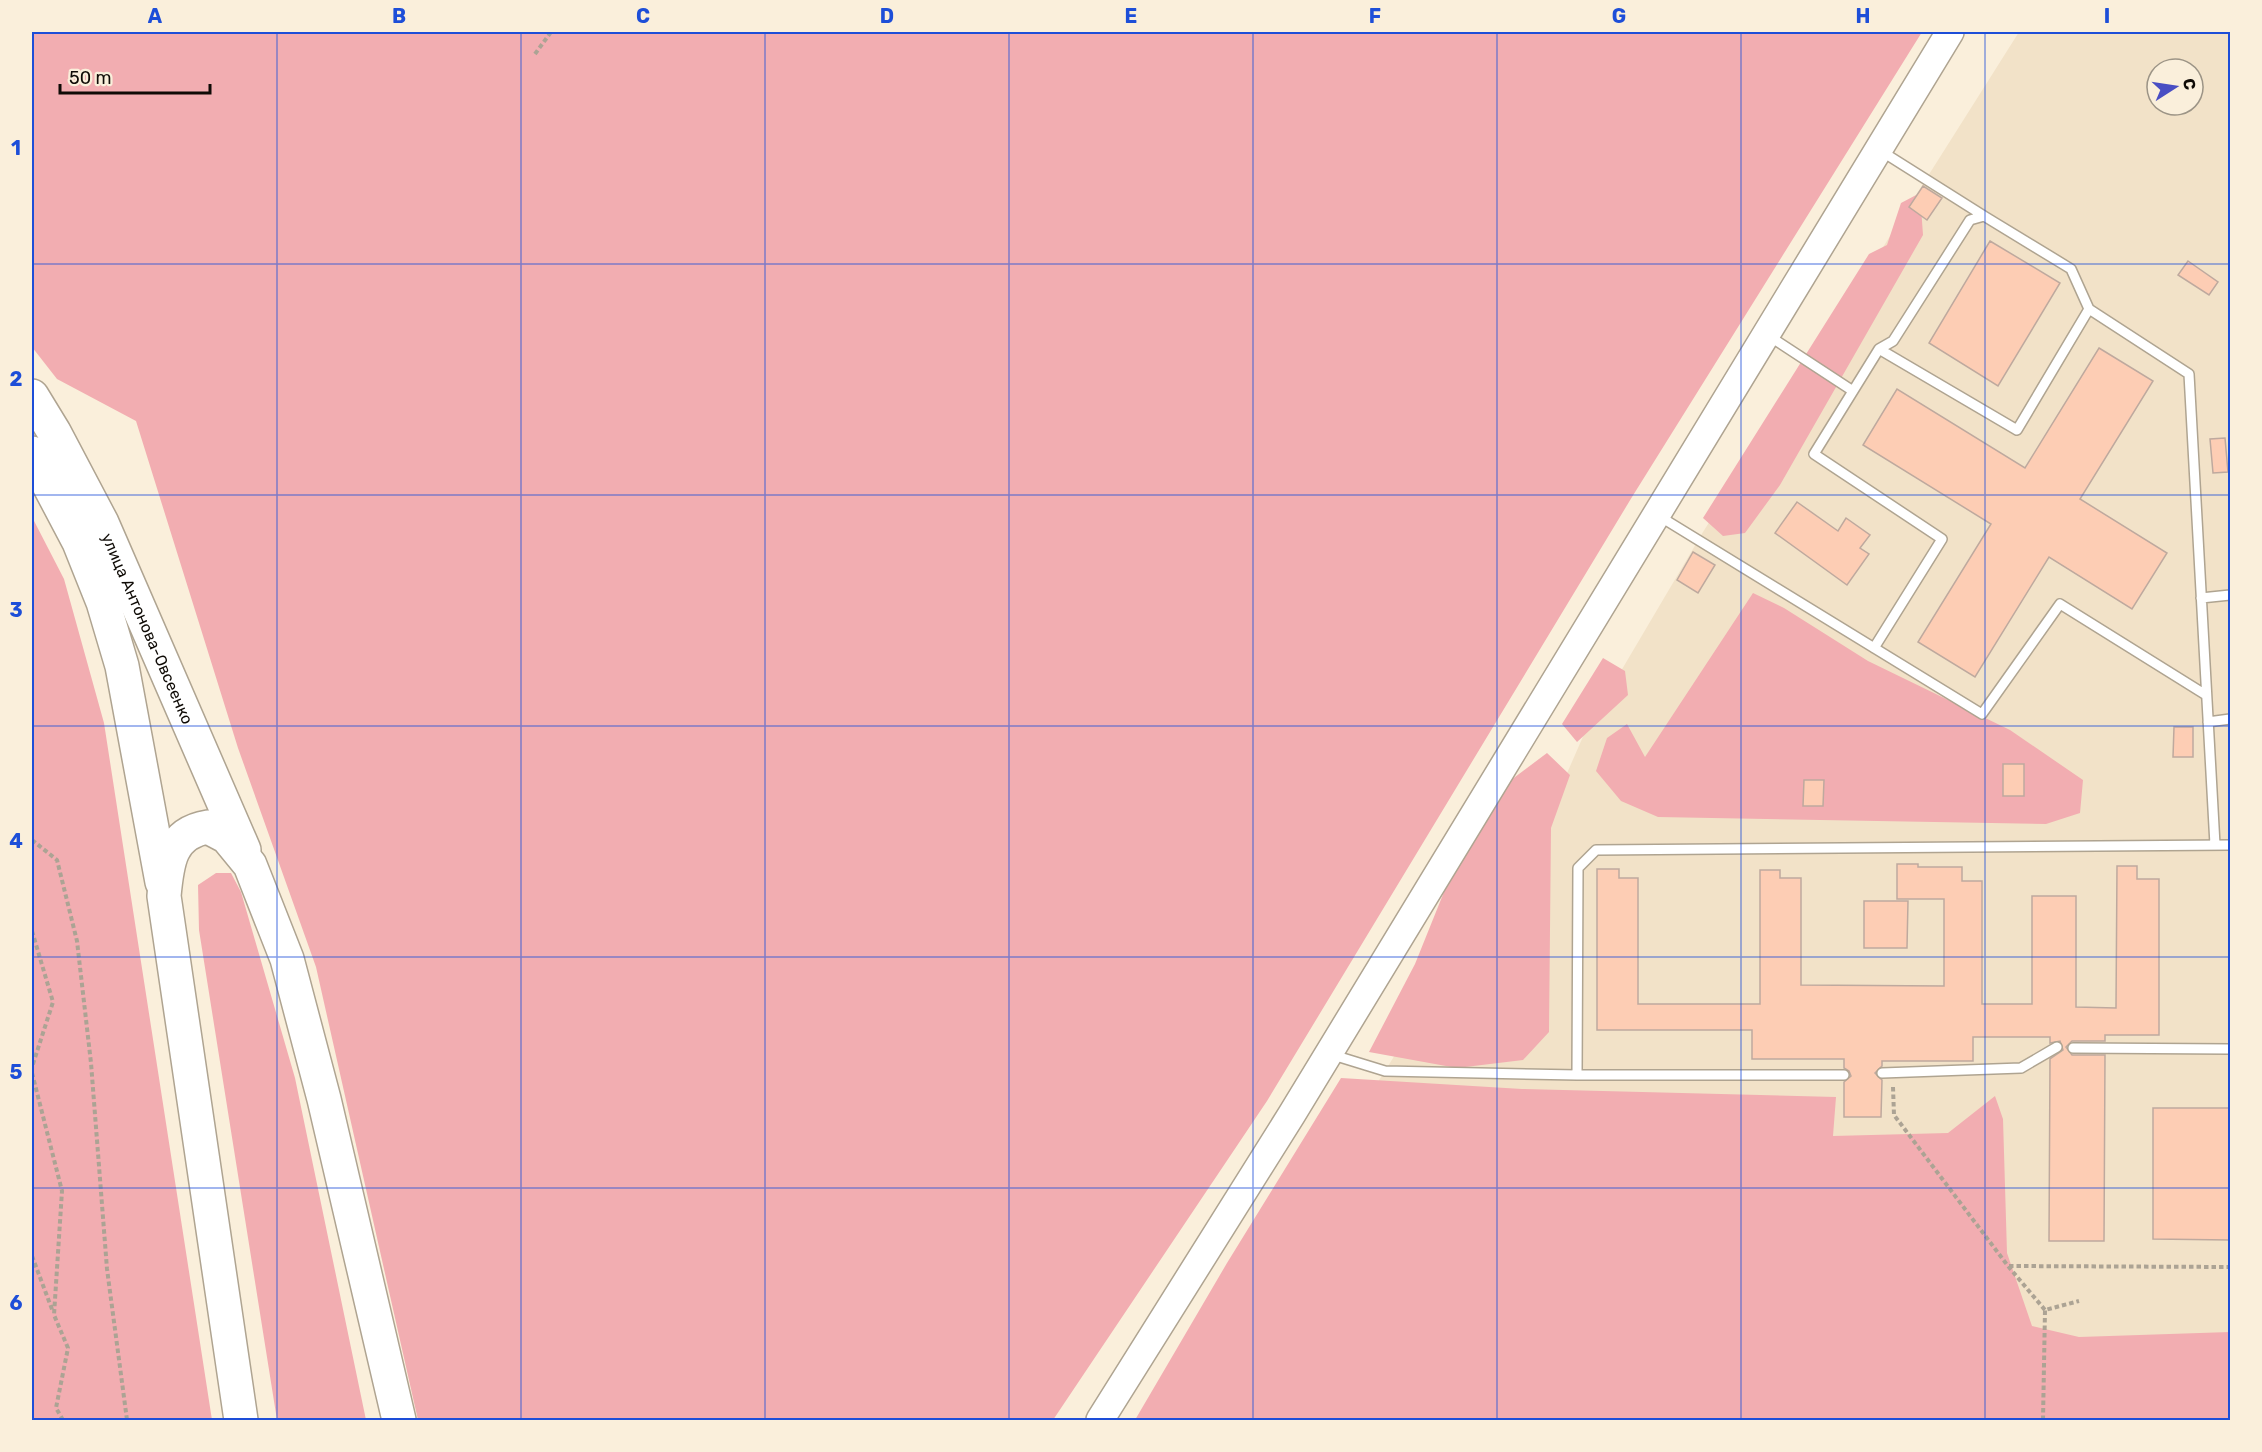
<svg xmlns="http://www.w3.org/2000/svg" width="2262" height="1452" font-family="Rubik,sans-serif">
	<style>
		.built { fill: #f2e2c8; fill-rule: evenodd }
		.forest { fill: #f2adb1 }
		.building { fill: #fdcdb4; stroke: #bea99e; stroke-width: 1.5 }
		.lines { fill: none; stroke-linecap: round; stroke-linejoin: round }
		.lane-casing { stroke: #afa491; stroke-width: 12 }
		.secondary-casing { stroke: #afa491; stroke-width: 30 }
		.highway-casing { stroke: #afa491; stroke-width: 36 }
		.path { stroke: #aca394; stroke-width: 4; stroke-dasharray: 4.5 3; stroke-linecap: butt }
		.lane { stroke: #fff; stroke-width: 9 }
		.secondary { stroke: #fff; stroke-width: 27 }
		.highway { stroke: #fff; stroke-width: 33 }
		.grid { fill: none; stroke: #1d4ed8; stroke-width: 1.5; stroke-opacity: 0.55 }
		.labels { text-anchor: middle; stroke-width: 4.5; stroke-linejoin: round; paint-order: stroke }
		.street-label { font-size: 16px; fill: #0f0b06; stroke: #faefdb }
		.neatline { fill: none; stroke: #1d4ed8; stroke-width: 2 }
		.grid-label { font-size: 20px; text-anchor: middle; font-weight: bold; fill: #1d4ed8 }
	</style>
	<rect width="100%" height="100%" fill="#faefdb"/>
	<path class="built" d="M2019 32H2230V1420H1158L1385 1071 1561 787 1585 732 1703 532ZM2157 69H2193V105H2157Z"/>
	<path class="forest" d="M32 32H1922L1632 497 1267 1101 1053 1420H418L316 967 238 748 136 421 57 379 32 347Z
		M1920 193 1923 235 1780 485 1745 533 1723 536 1703 518 1869 254 1887 245 1901 203Z
		M32 517 64 579 104 723 212 1420H32Z
		M1753 593 1784 608 1868 661 2010 730 2083 780 2080 813 2046 824 1658 817 1621 801 1596 771 1607 738 1627 724 1645 757Z
		M1603 658 1625 671 1628 695 1577 742 1562 724Z
		M1547 753 1570 775 1551 828 1549 1032 1523 1060 1457 1068 1369 1052 1415 964 1446 887 1507 783Z
		M216 873H231L241 892 295 1078 366 1420H277L199 930 198 885Z
		M1341 1078 1522 1089 1836 1097 1833 1136 1948 1133 1995 1096 2003 1119 2007 1253 2032 1326 2079 1337 2230 1332V1420H1135L1227 1263Z"/>
	<path class="building" d="M1923 186 1942 198 1927 220 1909 207Z
		M1990 241 2060 283 1998 386 1929 343Z
		M2188 261 2218 282 2209 295 2178 275Z
		M2099 348 2153 381 2080 499 2167 553 2132 609 2049 557 1975 677 1918 642 1991 524 1863 445 1897 389 2025 468Z
		M2225 438 2228 472 2213 473 2210 439Z
		M1797 502 1838 531 1846 518 1870 535 1860 548 1869 554 1847 585 1775 533Z
		M1693 552 1715 565 1698 593 1677 580Z
		M2174 727H2193V757H2173Z
		M2003 764H2024V796H2003Z
		M1804 780H1824L1823 806H1803Z
		M1897 864H1918V867H1962V881H1982V1004H2032V896H2076V1007L2116 1008 2117 866H2137V879H2159V1035H2105V1041H2072L2066 1047 2072 1055H2105L2104 1241H2049L2050 1059 2063 1050 2060 1041 2050 1043V1037H1973V1061H1882V1066L1875 1073 1882 1080 1881 1117H1844V1082L1851 1076 1849 1071 1844 1068V1059H1752V1030H1597V869H1619V878H1638V1004H1760V870H1780V878H1801V985L1944 986V899H1897Z
		M1864 901H1908L1907 948H1864Z
		M2153 1108H2230V1240L2153 1239Z"/>
	<g class="lines">
		<g class="lane-casing">
			<path id="lane" d="M1881 151 1984 216
				M1769 336 1853 391
				M1879 349 2017 430 2089 309 2189 374 2215 845
				M1659 516 1982 714 2060 604 2206 695
				M2201 598 2230 595
				M1874 648 1942 539 1814 454 1879 349 1893 341 1970 220 1984 216 2071 269 2089 309
				M2208 722 2230 719
				M2073 1048 2230 1049
				M1333 1055 1385 1071 1577 1075H1844
				M1882 1073 2021 1068 2057 1047
				M1577 1075 1578 868 1596 850 2230 845"/>
		</g>
		<g class="secondary-casing">
			<path id="secondary" d="M1100 1420 1292 1114 1950 32"/>
		</g>
		<g class="highway-casing">
			<g id="highway">
				<path id="s1" d="M32 396 54 432 102 523 244 850"/>
				<path d="M32 453 79 542 103 602 122 666 162 882"/>
				<path d="M241 1420 164 896C167 863 170 833 208 827L227 837 250 865 287 959 324 1099 399 1420"/>
			</g>
		</g>
		<path class="path" d="M535 54 551 32
			M32 840 57 860 77 941 91 1063 107 1269 127 1420
			M32 931 53 1002 32 1067
			M32 1073 62 1191 54 1315 68 1348 56 1408 63 1420
			M1893 1087 1894 1115 2008 1266 2045 1310
			M32 1256 53 1312
			M2009 1266 2230 1267
			M2043 1420 2045 1310 2079 1301"/>
		<use href="#lane" class="lane"/>
		<use href="#secondary" class="secondary"/>
		<use href="#highway" class="highway"/>
	</g>
	<path class="grid" d="M277 32V1420M521 32V1420M765 32V1420M1009 32V1420M1253 32V1420M1497 32V1420M1741 32V1420M1985 32V1420M32 264H2230M32 495H2230M32 726H2230M32 957H2230M32 1188H2230"/>
	<g class="labels">
		<g class="street-label">
			<text dy="6" stroke="none"><textPath href="#s1" startOffset="260">улица Антонова-Овсеенко</textPath></text>
		</g>
	</g>
	<rect width="2262" height="1452" fill="none" stroke="#faefdb" stroke-width="66"/>
	<g transform="translate(2175 87) rotate(78)"><circle r="28" fill="#faefdb" stroke="#9c9486" stroke-width="1.5"/>
	<path d="M0-4.5L10 22L0 15L-10 22Z" fill="#494ec3"/>
	<text y="-9" font-size="16" font-weight="bold" text-anchor="middle" fill="#0f0b06">С</text>
	</g>
	<path d="M60 84v9h150v-9" fill="none" stroke="#0f0b06" stroke-width="3"/>
	<text x="69" y="84" font-size="18" fill="#0f0b06" stroke="#faefdb" stroke-width="4.5" paint-order="stroke">50 m</text>
	<rect x="33" y="33" width="2196" height="1386" class="neatline"/>
	<g class="grid-label">
		<text x="155" y="23">A</text>
		<text x="399" y="23">B</text>
		<text x="643" y="23">C</text>
		<text x="887" y="23">D</text>
		<text x="1131" y="23">E</text>
		<text x="1375" y="23">F</text>
		<text x="1619" y="23">G</text>
		<text x="1863" y="23">H</text>
		<text x="2107" y="23">I</text>
		<text x="16" y="155">1</text>
		<text x="16" y="386">2</text>
		<text x="16" y="617">3</text>
		<text x="16" y="848">4</text>
		<text x="16" y="1079">5</text>
		<text x="16" y="1310">6</text>
	</g>
</svg>
